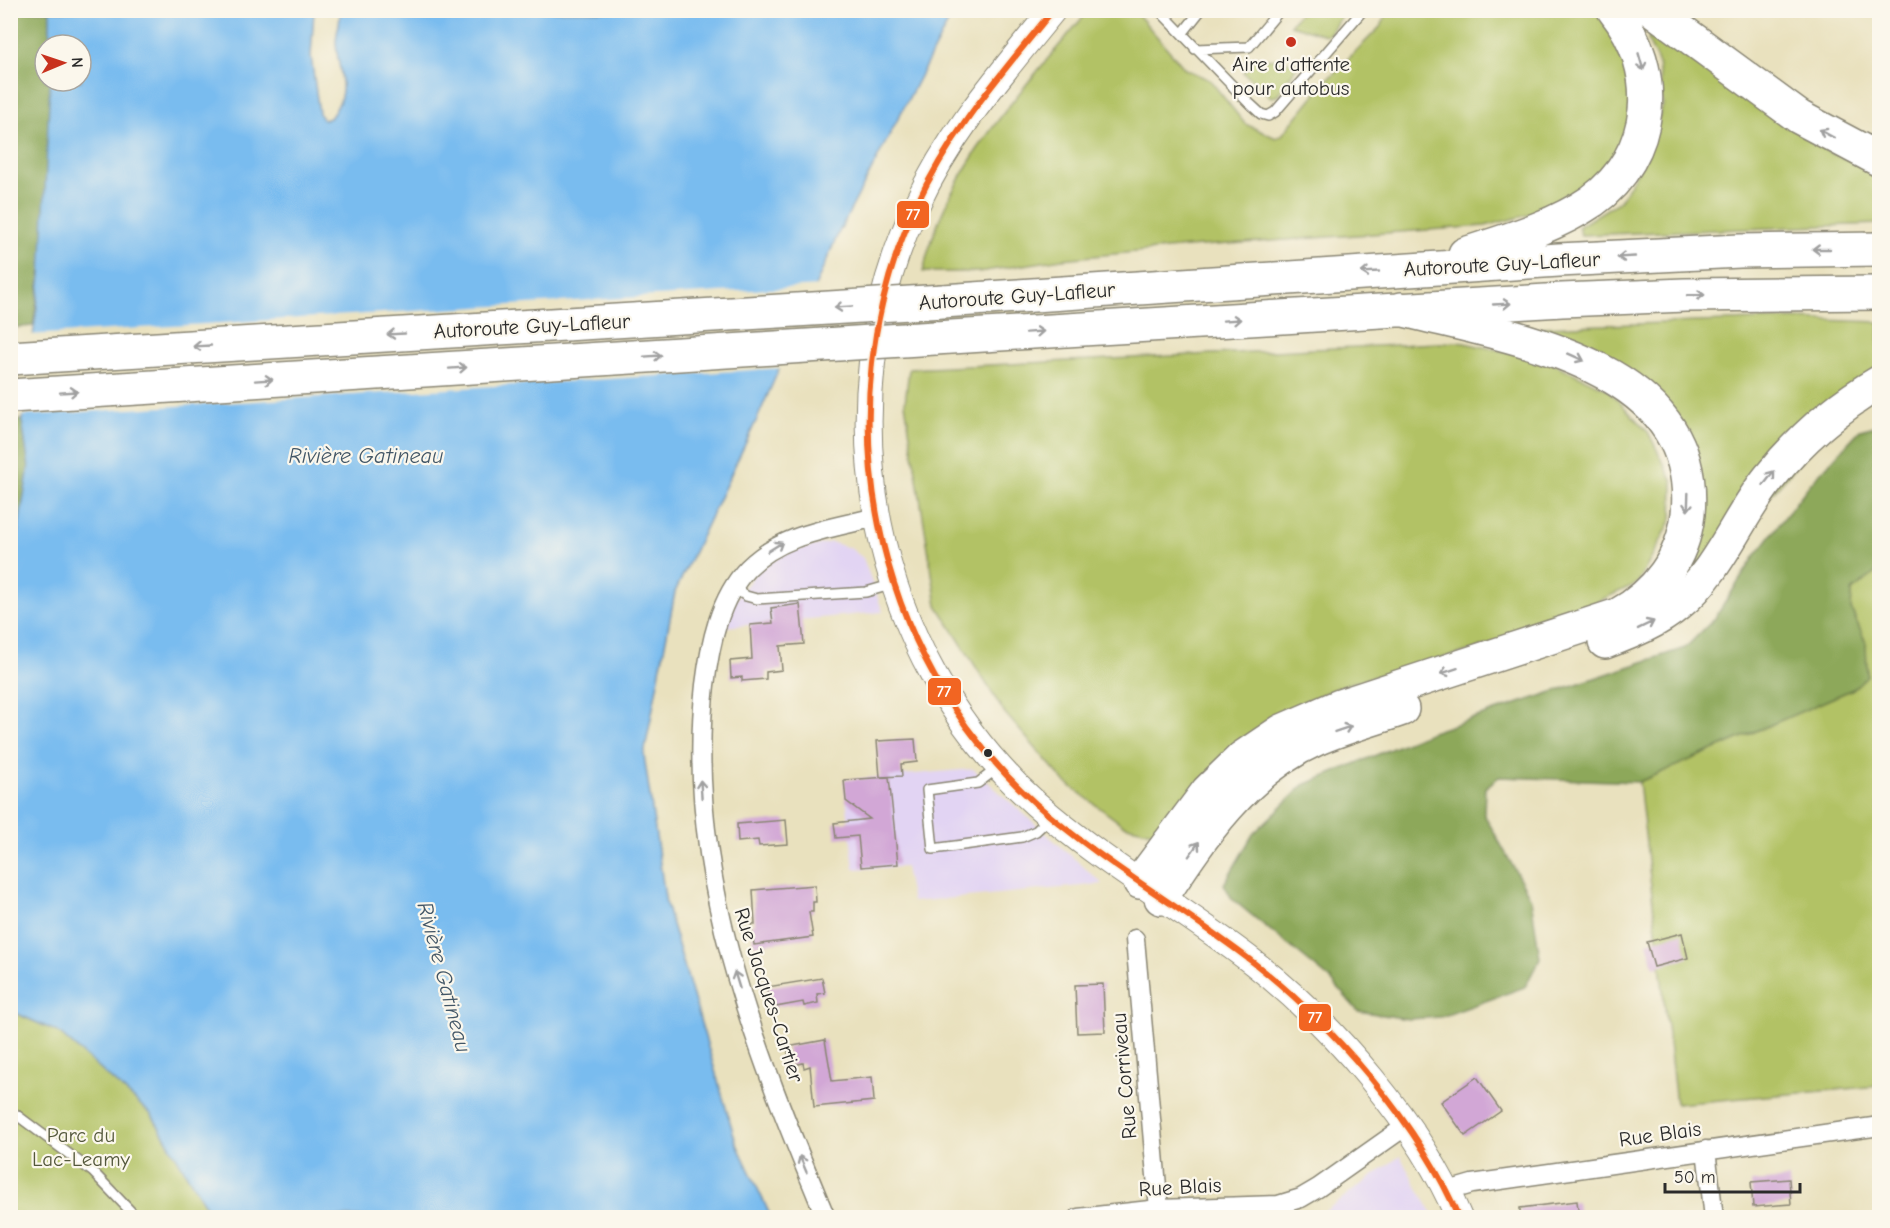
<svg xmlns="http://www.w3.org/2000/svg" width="1890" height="1228" font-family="'Comic Neue',sans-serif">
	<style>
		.built { fill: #e2d4f3 }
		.green { fill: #b2c265; stroke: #6e7648; stroke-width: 1.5 }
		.forest { fill: #8da85a; stroke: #5c6a42; stroke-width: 1.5 }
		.water { fill: #79bcef; stroke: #52748d; stroke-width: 1.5 }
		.pier { fill: #e9e1be }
		.building { fill: #d2a7d6 }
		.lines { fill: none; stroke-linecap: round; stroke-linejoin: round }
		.lane-casing { stroke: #8a8674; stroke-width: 12 }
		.street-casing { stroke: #8a8674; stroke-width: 21 }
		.secondary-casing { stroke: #8a8674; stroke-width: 28 }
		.highway-casing { stroke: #8a8674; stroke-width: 36 }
		.lane { stroke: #fff; stroke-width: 9 }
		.street { stroke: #fff; stroke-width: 18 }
		.secondary { stroke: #fff; stroke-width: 26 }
		.highway { stroke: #fff; stroke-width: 33 }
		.highway-bridge-casing { stroke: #8a8674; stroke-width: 36; stroke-linecap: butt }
		.highway-bridge { stroke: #fff; stroke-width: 33 }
		.bus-1-casing { stroke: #fbf7ec; stroke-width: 10 }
		.bus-1 { stroke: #f26522; stroke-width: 6 }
		.oneway { stroke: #a0a0a0 }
		.poi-dot { fill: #c8321e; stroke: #fbf7ec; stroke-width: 2 }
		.bus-dot { fill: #2b2b2b; stroke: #fbf7ec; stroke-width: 2 }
		.labels { text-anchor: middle; stroke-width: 4.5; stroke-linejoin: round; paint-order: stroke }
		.poi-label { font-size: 21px; fill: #2b2b2b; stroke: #fbf7ec }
		.street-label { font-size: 21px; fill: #2b2b2b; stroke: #fbf7ec }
		.park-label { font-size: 21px; fill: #54583c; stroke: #fbf7ec }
		.water-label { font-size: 22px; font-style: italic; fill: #425666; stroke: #fbf7ec }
		.line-badge { stroke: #fbf7ec; stroke-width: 2 }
		.badge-label { font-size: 16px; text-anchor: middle; font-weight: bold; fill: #fff }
	</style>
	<rect width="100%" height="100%" fill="#fbf7ec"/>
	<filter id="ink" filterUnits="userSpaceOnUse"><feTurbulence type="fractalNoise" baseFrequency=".0167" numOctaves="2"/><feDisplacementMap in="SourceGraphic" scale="12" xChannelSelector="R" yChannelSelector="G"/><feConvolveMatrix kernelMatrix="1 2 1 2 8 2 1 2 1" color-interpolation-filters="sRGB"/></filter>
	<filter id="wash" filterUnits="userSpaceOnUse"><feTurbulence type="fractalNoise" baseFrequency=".008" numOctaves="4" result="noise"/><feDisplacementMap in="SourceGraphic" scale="24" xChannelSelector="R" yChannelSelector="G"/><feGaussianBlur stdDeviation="1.35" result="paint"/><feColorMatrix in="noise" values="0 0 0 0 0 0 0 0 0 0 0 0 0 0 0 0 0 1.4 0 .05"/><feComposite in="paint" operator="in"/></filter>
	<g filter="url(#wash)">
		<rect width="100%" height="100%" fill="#e9e1be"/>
		<path class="built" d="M831 542 850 548 863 558 883 612 725 627 734 602 758 570 787 552Z
			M973 769 1103 884 912 902 905 867 854 869 844 780Z
			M1400 1156 1434 1217H1317Z"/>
		<path class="green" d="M1088 11H1135L1185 69 1210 80 1245 124 1276 138 1282 135 1324 83 1382 25 1387 11H1601L1641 100 1608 170 1559 207 1485 226 1187 247 1062 259 978 272H923C945 168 1023 90 1088 11Z
			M1301 11V10L1345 11 1329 34 1326 35 1290 25Z
			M1652 24 1678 51 1830 153 1879 170V224L1581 235 1578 227 1620 201 1647 155 1663 105 1658 62 1648 41Z
			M1257 57 1299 63 1277 96 1271 97 1243 72Z
			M1791 319 1879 322V373L1677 600 1703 485 1690 433 1672 411 1597 348 1554 340 1543 327Z
			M1459 342 1543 359 1607 389 1648 432 1673 482 1672 519 1638 583 1520 637 1347 684 1295 705 1232 747 1156 833 1123 825 1065 782 1004 712 937 605 905 403 909 369Z
			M1879 570V1086L1676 1104 1639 782 1853 689 1867 675 1866 643 1851 609 1852 591Z
			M10 1011 58 1032 152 1115 212 1217H11Z"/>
		<path class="forest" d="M11 11H50V45H45V81H50C50 162 47 246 33 326L11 328Z
			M22 420 29 467 11 578V421Z
			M1879 425V570L1852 591 1851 609 1866 643 1867 676 1853 689 1639 782 1499 777 1485 788 1484 814 1531 899 1540 958 1525 987 1441 1017 1408 1019 1358 1011 1330 979 1232 899 1224 884 1253 834 1304 785 1429 733 1685 648 1715 618 1755 556 1810 484 1860 430Z"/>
		<path class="water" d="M50 11H314L311 56 319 113 323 120 330 118C352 90 338 74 336 43 336 32 341 22 340 11H954L838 234 758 417 675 592 644 755 666 904 736 1142 771 1217H212L152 1115 58 1032 11 1011 10 578 29 467 22 420 41 276 50 81H81V45H50Z"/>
		<path class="pier" d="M819 286 783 368 19 416 29 335Z"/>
		<g id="blocks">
			<path class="building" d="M800 604 804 644 780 646 782 670 766 672V679L742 681V677L731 678 730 661 752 659 750 625 773 623 771 608Z
				M915 739 917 762 901 764 902 776 880 777 877 741Z
				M889 777 898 864 861 867 858 836 836 838 834 823 870 819 846 801 844 780Z
				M786 820 788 844 759 846 758 840 738 842 737 824Z
				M815 885 816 902H813V912H809L813 937 754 945 751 924H755L753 890Z
				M1682 933 1688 958 1654 967 1647 942Z
				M822 978 825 993 817 994 818 1003 804 1006 803 1002 770 1008 767 987Z
				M1103 984 1105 1032 1077 1033 1075 985Z
				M825 1040 832 1081 872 1077 874 1101 814 1107 810 1066 804 1068 803 1063 790 1066 787 1047Z
				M1477 1077 1501 1111 1465 1136 1441 1102Z
				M1789 1179 1791 1204 1753 1207 1751 1182Z
				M1577 1201 1579 1218H1520V1208Z"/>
		</g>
	</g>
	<g filter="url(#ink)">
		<use href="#blocks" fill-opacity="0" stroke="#8a8674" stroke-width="1.5"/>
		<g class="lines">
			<g class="lane-casing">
				<path id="lane" d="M1159 10 1248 102 1261 114 1268 116 1275 112 1363 10
					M1182 34 1201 10
					M1195 49 1249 47 1280 10
					M733 587 746 596 757 599 866 592 894 584
					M999 767 978 783 927 790 933 849 1022 837 1036 831 1050 818
					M10 1110 93 1172 137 1218"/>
			</g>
			<g class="street-casing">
				<path id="street" d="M1135 939 1159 1209
					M1706 1150 1714 1218
					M1448 1191 1472 1184 1880 1126
					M826 1218C755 1048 684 872 705 685 710 645 719 598 748 568 783 533 830 529 876 517
					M1078 1218 1159 1209 1278 1205 1301 1198 1318 1188 1406 1126"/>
			</g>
			<g class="secondary-casing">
				<path id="secondary" d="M1053 10C1002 73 950 132 916 206 822 407 871 656 1036 804 1104 864 1183 908 1254 963 1333 1025 1420 1125 1459 1218"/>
			</g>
			<g class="highway-casing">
				<path id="highway" d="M1653 10 1799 117 1880 160
					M1465 254C1508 240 1554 227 1592 201 1656 155 1662 70 1614 10
					M943 301 1559 260 1740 251 1880 249
					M935 338 1562 300 1685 295 1880 293
					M1605 642C1631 632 1657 622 1678 604 1719 571 1737 518 1769 478 1800 439 1837 407 1880 382
					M1140 882 1208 791 1242 758 1282 731 1340 706 1618 615C1656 594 1683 559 1688 514 1702 362 1508 337 1401 309
					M1161 898C1202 835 1245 771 1316 739 1343 727 1374 719 1402 709"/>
			</g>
			<use href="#lane" class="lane"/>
			<use href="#street" class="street"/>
			<use href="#secondary" class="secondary"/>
			<use href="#highway" class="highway"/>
			<g class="highway-bridge-casing">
				<path id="highway-bridge" d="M10 358 943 301
					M10 396 935 338"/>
			</g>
			<use href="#highway-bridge" class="highway-bridge"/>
			<g class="bus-1-casing">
				<path id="bus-1" d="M1053 10C1002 73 950 132 916 206 822 407 871 656 1036 804 1104 864 1183 908 1254 963 1333 1025 1420 1125 1459 1218"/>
			</g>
			<use href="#bus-1" class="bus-1"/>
		</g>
		<defs><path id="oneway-shaft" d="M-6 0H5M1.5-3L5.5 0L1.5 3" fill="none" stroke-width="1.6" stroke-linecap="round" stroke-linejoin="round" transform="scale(1.5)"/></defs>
		<g class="oneway">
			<use href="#oneway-shaft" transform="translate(1641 62) rotate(74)"/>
			<use href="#oneway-shaft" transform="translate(1827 134) rotate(-151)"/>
			<use href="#oneway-shaft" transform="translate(1821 249) rotate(180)"/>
			<use href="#oneway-shaft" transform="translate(1626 257) rotate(177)"/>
			<use href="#oneway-shaft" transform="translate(1370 272) rotate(177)"/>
			<use href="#oneway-shaft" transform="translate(1696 295) rotate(-1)"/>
			<use href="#oneway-shaft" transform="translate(1502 304) rotate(-3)"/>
			<use href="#oneway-shaft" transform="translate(843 307) rotate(177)"/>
			<use href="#oneway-shaft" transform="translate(1232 320) rotate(-4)"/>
			<use href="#oneway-shaft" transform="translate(1035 332) rotate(-4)"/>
			<use href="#oneway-shaft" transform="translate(396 334) rotate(177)"/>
			<use href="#oneway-shaft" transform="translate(202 346) rotate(177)"/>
			<use href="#oneway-shaft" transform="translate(653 356) rotate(-4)"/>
			<use href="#oneway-shaft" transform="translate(1576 357) rotate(24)"/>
			<use href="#oneway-shaft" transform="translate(458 368) rotate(-4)"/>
			<use href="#oneway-shaft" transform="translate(264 380) rotate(-4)"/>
			<use href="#oneway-shaft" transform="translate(69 392) rotate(-4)"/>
			<use href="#oneway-shaft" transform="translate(1769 478) rotate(-52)"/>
			<use href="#oneway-shaft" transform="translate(1688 502) rotate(92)"/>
			<use href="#oneway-shaft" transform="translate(775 547) rotate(-32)"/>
			<use href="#oneway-shaft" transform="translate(1646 625) rotate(-26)"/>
			<use href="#oneway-shaft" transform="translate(1449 671) rotate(162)"/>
			<use href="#oneway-shaft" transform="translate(1343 729) rotate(-19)"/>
			<use href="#oneway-shaft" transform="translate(701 789) rotate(-94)"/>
			<use href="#oneway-shaft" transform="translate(1194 849) rotate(-55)"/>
			<use href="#oneway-shaft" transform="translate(737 980) rotate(-107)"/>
			<use href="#oneway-shaft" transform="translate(803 1164) rotate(-113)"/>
		</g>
	</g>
	<circle class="poi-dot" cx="1291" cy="42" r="6"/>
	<circle class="bus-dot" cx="988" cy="753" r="5"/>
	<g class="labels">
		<g class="poi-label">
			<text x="1291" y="71">Aire d'attente<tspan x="1291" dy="24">pour autobus</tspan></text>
		</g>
		<g class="street-label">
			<text transform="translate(1502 264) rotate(-3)" y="7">Autoroute Guy-Lafleur</text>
			<text transform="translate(1017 296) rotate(-4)" y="7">Autoroute Guy-Lafleur</text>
			<text transform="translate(532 326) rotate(-3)" y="7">Autoroute Guy-Lafleur</text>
			<text transform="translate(769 995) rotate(72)" y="7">Rue Jacques-Cartier</text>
			<text transform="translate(1124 1076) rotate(-95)" y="7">Rue Corriveau</text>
			<text transform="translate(1660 1134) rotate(-8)" y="7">Rue Blais</text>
			<text transform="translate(1180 1187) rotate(-3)" y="7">Rue Blais</text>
		</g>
		<g class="park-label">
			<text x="81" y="1142">Parc du<tspan x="81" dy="24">Lac-Leamy</tspan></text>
		</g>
		<g class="water-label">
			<text x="366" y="463">Rivière Gatineau</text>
			<text transform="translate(445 977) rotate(75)" y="8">Rivière Gatineau</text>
		</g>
	</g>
	<g class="line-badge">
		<rect x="896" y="200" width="34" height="29" rx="6" fill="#f26522"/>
		<rect x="927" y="677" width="35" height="29" rx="6" fill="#f26522"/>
		<rect x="1298" y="1003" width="34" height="29" rx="6" fill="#f26522"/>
	</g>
	<g class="badge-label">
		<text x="913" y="220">77</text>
		<text x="944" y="697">77</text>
		<text x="1315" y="1023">77</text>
	</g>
	<rect width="1890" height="1228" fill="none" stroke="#fbf7ec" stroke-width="36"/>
	<g transform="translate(63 63) rotate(88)"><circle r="28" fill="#fbf7ec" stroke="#a8a59f" stroke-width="1.5"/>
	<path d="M0-4.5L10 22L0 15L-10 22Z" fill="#c8321e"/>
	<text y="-9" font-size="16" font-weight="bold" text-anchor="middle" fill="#2b2b2b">N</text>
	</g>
	<path d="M1665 1183v9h135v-9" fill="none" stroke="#2b2b2b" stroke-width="3"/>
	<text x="1674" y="1183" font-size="18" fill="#2b2b2b" stroke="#fbf7ec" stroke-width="4.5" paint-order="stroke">50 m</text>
</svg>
